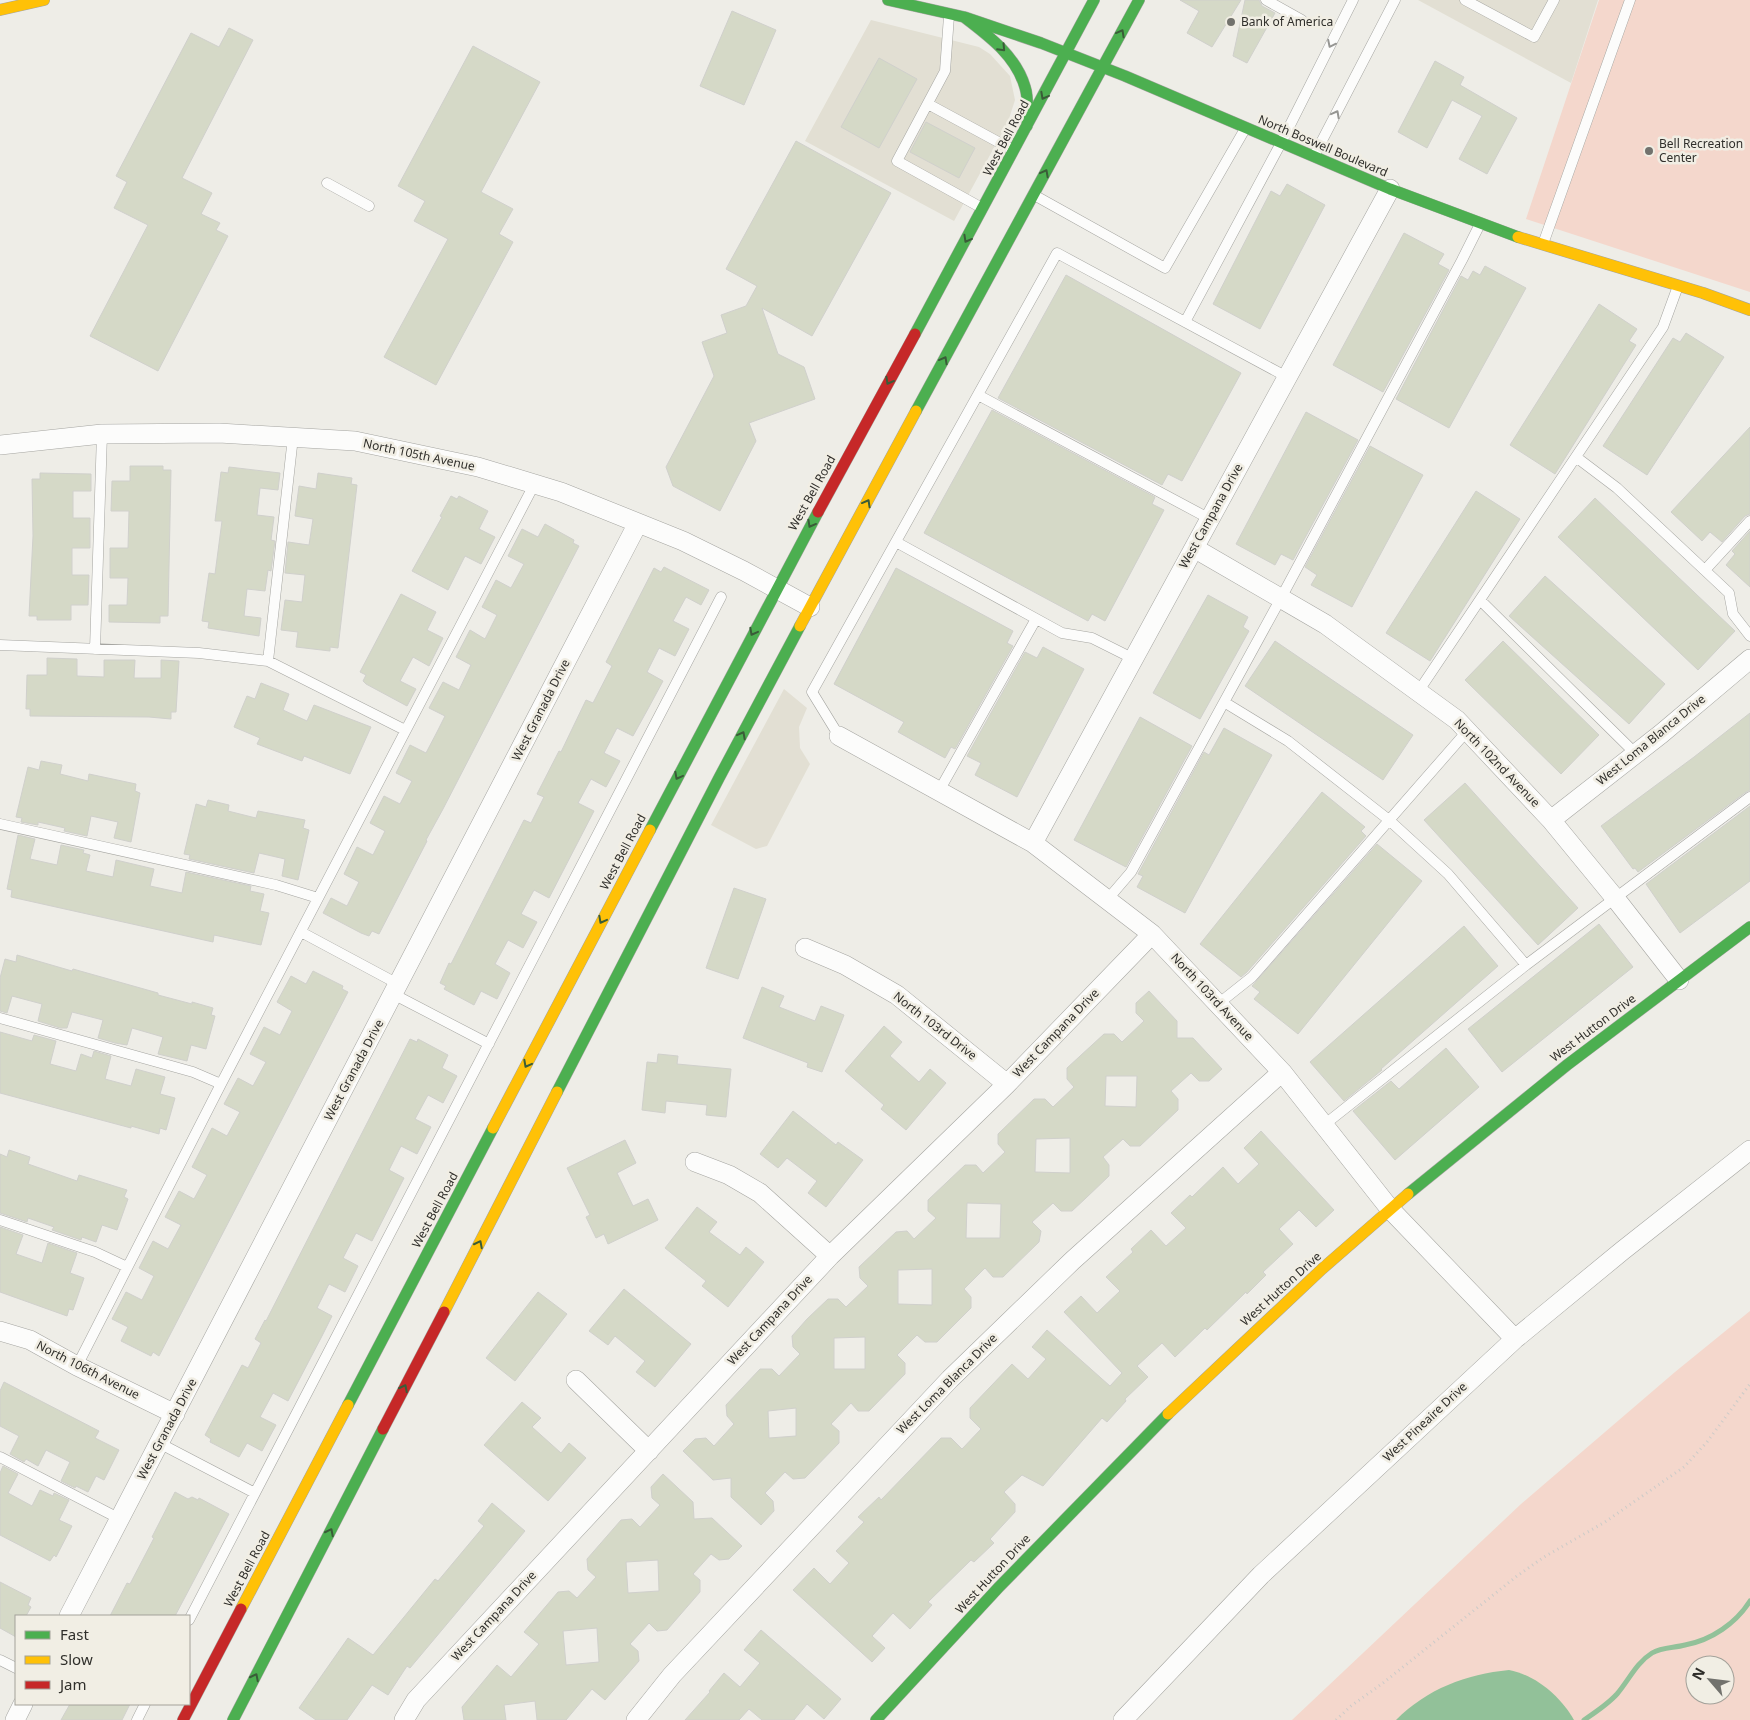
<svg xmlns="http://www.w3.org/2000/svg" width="1750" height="1720" font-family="'Noto Sans',sans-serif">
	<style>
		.built { fill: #e2dfd3 }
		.green { fill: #f4d7cc; fill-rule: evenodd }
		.water { fill: #92c199 }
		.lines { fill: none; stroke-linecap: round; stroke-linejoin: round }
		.stream { stroke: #92c199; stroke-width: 5 }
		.building { fill: #d5d9c7; stroke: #d0d0cc; fill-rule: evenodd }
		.lane-casing { stroke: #a5a5a1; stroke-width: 11 }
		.street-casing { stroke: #a5a5a1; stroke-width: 20 }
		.fast-casing { stroke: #a5a5a1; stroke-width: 12 }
		.slow-casing { stroke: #a5a5a1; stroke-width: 12 }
		.jam-casing { stroke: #a5a5a1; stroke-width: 12 }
		.path { stroke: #cccbc8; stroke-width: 3; stroke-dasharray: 1 4; stroke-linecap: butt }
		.lane { stroke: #fcfcfb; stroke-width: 10 }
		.street { stroke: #fcfcfb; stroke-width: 19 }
		.fast { stroke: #4caf50; stroke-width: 11 }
		.slow { stroke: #ffc107; stroke-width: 11 }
		.jam { stroke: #c62828; stroke-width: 11 }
		.oneway { stroke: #3a5c38 }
		.oneway2 { stroke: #969693 }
		.poi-dot { fill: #72726d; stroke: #f1eee4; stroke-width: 2 }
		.labels { text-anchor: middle; stroke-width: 5; stroke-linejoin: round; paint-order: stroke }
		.poi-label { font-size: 12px; fill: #302f2b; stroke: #f1eee4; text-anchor: start }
		.street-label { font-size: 12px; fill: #302f2b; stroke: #f1eee4 }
	</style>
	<rect width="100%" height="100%" fill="#eeede7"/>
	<path class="built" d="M1418 0H1598L1571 83Z
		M871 20 979 47 990 54 1010 76 1015 100 1008 122 954 221 805 141Z
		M784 689 807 708 799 727 800 748 810 764 767 846 756 849 711 825Z"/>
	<path class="green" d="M1599 0H1750V292L1526 219Z
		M1750 1311V1720H1292L1521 1504 1675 1372ZM1695 1665H1725V1695H1695Z"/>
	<path class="water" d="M1509 1670C1536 1675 1561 1697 1574 1720H1396C1427 1689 1466 1674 1509 1670Z"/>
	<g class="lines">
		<path class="stream" d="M1584 1720C1596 1712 1608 1704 1617 1694 1629 1680 1636 1663 1652 1653 1662 1647 1674 1648 1685 1645 1712 1640 1736 1623 1750 1601"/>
	</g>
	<path class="building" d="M1180 0H1241L1212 47 1187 33 1199 11Z
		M1245 0H1259L1262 6 1275 13 1247 63 1233 56Z
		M732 11 776 30 744 105 700 86Z
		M229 28 253 40 182 178 212 193 201 214 220 223 216 230 228 236 158 371 90 336 148 225 114 208 127 182 116 176 191 33 219 47Z
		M473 46 540 82 481 192 513 209 499 234 513 242 436 385 384 357 448 239 414 221 425 201 398 186Z
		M879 58 917 79 879 148 841 127Z
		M1435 61 1464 77 1460 85 1517 118 1487 174 1459 159 1482 116 1452 100 1427 148 1398 132Z
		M926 122 975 148 959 178 910 152Z
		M796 141 891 193 812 336 762 308 778 354 804 367 815 399 749 423 756 441 720 511 673 486 666 467 714 376 702 342 727 333 721 315 746 306 757 286 726 269Z
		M1287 184 1325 205 1260 329 1213 304 1271 191 1280 196Z
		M1404 233 1444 254 1438 264 1449 270 1383 392 1333 365Z
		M1485 266 1526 288 1449 428 1396 399 1461 276 1468 280 1473 271 1480 275Z
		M1066 275 1241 373 1182 481 1168 474 1162 485 998 398Z
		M1599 304 1637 329 1629 341 1636 345 1555 474 1510 445Z
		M1686 333 1724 357 1647 475 1603 446 1673 338 1680 342Z
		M992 410 1155 497 1152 504 1164 510 1105 621 1092 614 1088 621 924 533Z
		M1306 412 1358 440 1293 560 1281 554 1275 565 1236 544Z
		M1750 427V514L1745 516 1722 542 1710 532 1702 541 1671 512Z
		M1370 446 1423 475 1352 607 1311 585 1317 575 1305 567Z
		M130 466H163V470H171L168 616H160V623L109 622V605H127L128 578H110V548H128L129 511H111L112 481H130Z
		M229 467 280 473 278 490 260 488 257 515 274 517 271 540 275 541 271 571 268 570 265 591 247 589 244 616 261 618 259 636 208 628 209 622 202 621 209 573 215 574 222 521H215L221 472 228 473Z
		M40 473 91 474V491H73V518H90V548H72V575H89L88 605H71V620H37V616H29L33 536 32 479H40Z
		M318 473 352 478 351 484 357 485 338 648 330 647V651L296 647 298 632 281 630 285 600 302 602 305 575 285 573 288 542 309 545 313 519 295 516 299 486 316 489Z
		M1476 491 1520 519 1430 661 1386 633Z
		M451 496 457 499 459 496 488 511 479 529 495 537 481 564 465 556 448 590 412 571 442 517 440 516Z
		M1595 498 1735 631 1698 670 1558 537Z
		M545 524 574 540 573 543 579 546 443 809 426 840 427 841 379 934 372 931 369 936 361 933 323 913 331 898 347 906 359 882 344 874 357 847 373 855 385 831 370 823 384 796 400 804 412 781 396 773 410 745 426 753 438 730 445 716 429 708 443 682 459 690 471 665 456 657 470 630 485 639 497 615 482 607 496 580 511 588 524 564 508 556 522 529 538 537Z
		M1750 531V587L1726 565 1735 554 1732 551Z
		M664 567 709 590 701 605 686 597 673 621 689 629 675 656 659 648 647 672 663 681 649 707 633 736 617 728 604 753 620 761 606 787 591 779 578 803 594 811 549 898 534 890 521 914 537 922 523 948 508 940 495 964 510 973 497 999 481 991 474 1005 444 989 446 986 440 983 449 963 451 964 524 820 531 823 544 797 537 794 559 751 561 752 586 700 593 703 612 666 606 662 654 568 661 572Z
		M896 568 1013 631 1007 643 1013 646 955 749 951 747 945 758 898 732 904 722 834 684Z
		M1545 576 1665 684 1629 724 1509 616Z
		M401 594 436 612 427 630 443 638 429 666 413 657 400 681 416 689 407 706 366 684 363 681 366 675 360 672Z
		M1208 595 1248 617 1243 627 1249 631 1200 719 1153 693Z
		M1275 641 1413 735 1383 780 1245 686Z
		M1503 641 1599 735 1561 774 1465 680Z
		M1043 647 1084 669 1017 797 975 775 981 763 967 756 1025 652 1037 658Z
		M47 658 77 659V676L104 677V660H135L134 678H161V660L179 661 176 712H171V719L149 717 30 716V709H26L27 675H47Z
		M261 683 289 694 283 710 307 721 314 705 371 727 350 774 304 756 302 761 257 744 260 738 234 727 247 696 255 699Z
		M1750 713V790L1746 792 1638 872 1635 868 1633 869 1601 826 1694 757Z
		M1140 717 1192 746 1126 867 1074 840Z
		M1224 728 1272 755 1185 913 1137 887 1143 876 1138 874 1204 752 1209 755Z
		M41 761 62 765 60 774 88 781 89 774 136 784 135 791 140 793 131 842 114 838 118 822 91 816 87 836 64 831 65 828 38 822V825L21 822 22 818 16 817 28 767 39 770Z
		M1465 783 1578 908 1538 945 1424 820Z
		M1322 792 1365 827 1361 831 1366 836 1247 972 1241 977 1200 944Z
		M208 800 229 805 228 811 256 818 258 811 305 820 303 828 309 830 298 880 282 876 285 859 259 853 254 873 189 859 190 855 184 854 196 804 206 807Z
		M1750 806V881L1680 933 1646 884Z
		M18 835 35 839 30 859 57 865 61 845 84 850 83 853 90 855 86 871 113 877 116 860 154 869 150 886 182 893 186 872 251 886 250 891 264 894 260 911 269 913 261 945 214 935 213 942 11 897 12 890 7 889Z
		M1377 844 1422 881 1298 1034 1254 999 1260 992 1252 986Z
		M734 888 766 899 738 979 706 968Z
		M1599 924 1633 967 1502 1072 1468 1029Z
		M1464 926 1498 966 1381 1069 1382 1070 1344 1101 1310 1062Z
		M17 955 72 971 73 969 158 993V995L192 1004V1002L213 1008 211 1015 215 1016 206 1049 191 1045 187 1061 158 1054 163 1037 132 1028 127 1045 115 1043 98 1038 103 1020 72 1012 67 1028H60L38 1021 42 1004 12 996 7 1013 0 1011V978L5 959 16 962Z
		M313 971 343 986 342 989 348 992 159 1356 153 1352 151 1356 121 1341 128 1327 112 1319 126 1292 142 1300 154 1276 139 1268 153 1241 168 1249 181 1225 165 1217 179 1191 194 1199 207 1175 192 1167 212 1128 227 1136 240 1112 224 1104 238 1078 253 1086 266 1062 250 1054 264 1027 280 1035 292 1011 277 1002 291 976 306 984Z
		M762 987 784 996 779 1007 815 1021 821 1006 844 1015 822 1072 807 1067 808 1063 743 1038Z
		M1149 991 1177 1021V1038H1193L1222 1069 1209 1081H1199L1191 1073 1171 1091 1178 1099V1110L1140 1146H1130L1123 1139 1103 1157 1109 1165V1176L1086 1198 1072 1211H1061L1053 1203 1032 1222 1041 1231 1039 1242 1003 1277H993L985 1268 964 1289 971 1297V1308L937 1342H925L917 1335 897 1355 905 1363V1374L869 1411H858L851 1403 831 1424 839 1431V1443L805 1478 793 1479 785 1472 765 1493 773 1501 774 1511 761 1525 731 1497V1478L713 1480 683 1451 695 1439 706 1438 714 1446 734 1424 727 1416 726 1405 760 1369H772L779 1376 800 1354 793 1347 792 1336 807 1319 828 1299H838L846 1307 868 1286 860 1278 859 1267 896 1232 907 1231 914 1239 936 1218 928 1211V1200L965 1165H976L983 1173 1005 1152 998 1144V1134L1034 1099H1045L1053 1107 1074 1087 1067 1079V1068L1104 1034H1114L1122 1042 1144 1021 1136 1013V1003ZM1106 1076H1137L1136 1107 1105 1106ZM1070 1138V1173L1035 1172 1036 1139ZM967 1203 1001 1204 1000 1238H966ZM932 1269V1305L898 1304V1270ZM865 1337V1369H834V1338ZM796 1408V1436L769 1438 768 1411Z
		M884 1026 902 1042 890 1056 919 1082 930 1069 946 1083 906 1130 881 1109 884 1105 845 1071Z
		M0 1032 32 1041 34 1035 56 1041 50 1064 76 1071 81 1054 92 1058 94 1051 111 1056 105 1079 131 1086 136 1069 165 1077 160 1094 175 1098 166 1130 160 1128 159 1134 131 1126V1128L0 1093Z
		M410 1039 417 1042 418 1039 448 1055 442 1068 457 1076 443 1103 428 1095 415 1119 431 1127 417 1154 401 1146 389 1170 404 1178 372 1241 356 1233 343 1258 358 1266 345 1292 329 1284 317 1308 332 1316 322 1336 288 1401 273 1393 260 1417 276 1425 262 1451 247 1443 239 1457 210 1442 211 1439 205 1435 242 1365 248 1368 261 1343 255 1339 265 1320 266 1321Z
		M1446 1048 1479 1087 1395 1160 1353 1111 1391 1081 1399 1089Z
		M658 1054 678 1056 677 1064 731 1069 726 1117 706 1115 707 1105 666 1101 665 1113 642 1110 647 1062 657 1063Z
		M793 1111 836 1145 838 1142 863 1160 826 1207 808 1193 817 1181 787 1158 778 1168 760 1154Z
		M1261 1131 1334 1210 1316 1227 1299 1210 1279 1229 1293 1244 1263 1272 1266 1275 1247 1294 1246 1292 1207 1330 1205 1328 1175 1357 1162 1343 1137 1366 1148 1377 1125 1399 1126 1401 1107 1422 1102 1418 1043 1486 1022 1475 1004 1492 1015 1504V1512L990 1539 994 1543 974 1562 971 1560 928 1602 932 1605 910 1629 893 1613 872 1636 885 1648 872 1662 793 1590 814 1568 830 1584 849 1563 836 1551 864 1522 858 1517 879 1497 881 1500 941 1438H951L962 1449 981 1429 970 1418V1408L1012 1364 1028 1379 1046 1359 1032 1347 1047 1330 1110 1386 1122 1373 1064 1312 1081 1296 1097 1313 1120 1291 1106 1277 1133 1252 1131 1249 1151 1230 1166 1246 1186 1228 1171 1213 1190 1195 1192 1197 1223 1167 1238 1184 1259 1164 1244 1148Z
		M625 1140 636 1163 617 1173 633 1206 648 1199 658 1220 608 1244 604 1234 596 1238 586 1217 590 1215 567 1168Z
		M9 1150 30 1157 28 1164 77 1181 79 1175 127 1190 124 1197 128 1199 117 1230 102 1225 96 1242 82 1237 81 1240 52 1230 54 1227 28 1218 27 1222 0 1213V1154L7 1157Z
		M697 1207 717 1222 709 1232 740 1255 746 1247 764 1262 728 1307 702 1286 706 1281 665 1248Z
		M0 1227 23 1235 16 1254 42 1263 48 1243 77 1253 70 1273 84 1278 73 1310 69 1309 67 1316 0 1292Z
		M624 1289 691 1344 655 1387 636 1372 645 1361 615 1336 608 1345 589 1331Z
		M538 1292 567 1314 515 1381 486 1358Z
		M4 1382 99 1431 95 1438 119 1450 104 1480 96 1476 88 1492 76 1486 75 1488 61 1481 70 1462 46 1450 38 1466 26 1459 24 1462 10 1454 19 1436 0 1426V1391Z
		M522 1402 541 1418 532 1427 561 1453 569 1443 586 1458 548 1501 484 1445Z
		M3 1466 18 1474 8 1493 32 1506 40 1490 53 1496 54 1493 69 1500 59 1520 72 1526 56 1557 54 1555 50 1561 0 1535V1473Z
		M663 1474 693 1502 694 1519 712 1518 742 1546 729 1559 719 1560 711 1554 693 1574 700 1580V1592L667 1630 657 1631 649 1623 630 1644 638 1651 639 1661 605 1700 592 1689 566 1720H537L535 1701 504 1705 506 1720H464L462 1707 497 1665 511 1677 539 1644 524 1632 558 1592 569 1591 577 1598 596 1577 588 1570 587 1559 621 1520 632 1519 640 1527 660 1505 652 1498 651 1487ZM658 1560 659 1591 628 1593 626 1562ZM597 1628 599 1662 566 1665 563 1631Z
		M175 1492 188 1499 192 1497 198 1500 199 1498 229 1514 175 1616H110L127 1583 130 1584 154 1538 152 1537Z
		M492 1503 525 1531 410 1668 407 1666 388 1695 372 1685 347 1720H316L299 1708 348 1638 373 1655 435 1579 438 1581 484 1526 478 1521Z
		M0 1582 31 1598 28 1605 31 1607 26 1616H16V1637L0 1628Z
		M761 1630 841 1699 824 1719 807 1704 794 1720H762L749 1709 739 1720H685L710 1692 709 1691 724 1673 740 1687 760 1663 744 1650Z
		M70 1704H130L122 1720H61Z"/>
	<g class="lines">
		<g class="lane-casing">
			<path id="lane" d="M1266 0 1302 20
				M1465 0 1534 37 1554 0
				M949 16 945 71 897 161 982 208
				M928 104 1013 150
				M1314 156 1395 0
				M327 183 369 206
				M1034 195 1165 268 1245 129
				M1543 244 1630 0
				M1185 322 1281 143 1353 0
				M978 395 1210 519
				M1576 457 1617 488 1729 593 1733 614 1750 636
				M896 542 1062 633 1092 638 1134 659
				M1705 570 1750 521
				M1480 600 1636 754
				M0 645 199 653 268 661 405 730
				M95 649 102 434
				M268 661 293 437
				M1418 692 1663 327 1678 286
				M1224 702 1288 741 1389 820 1448 874 1526 965
				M839 736 812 692 1057 253 1287 377
				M939 791 1036 619
				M0 824 276 885 318 898
				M1107 900 1131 872 1281 598 1462 260 1480 224
				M301 932 398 984
				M393 994 489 1044
				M1218 1004 1252 977 1468 730
				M0 1018 193 1072 221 1084
				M1324 1125 1526 965 1750 797
				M0 1220 95 1252 127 1267
				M77 1366 221 1084 535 483
				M159 1443 255 1493
				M0 1457 120 1519
				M189 1620 721 597
				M0 1660 16 1668
				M137 1720 145 1704"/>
		</g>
		<g class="street-casing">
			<path id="street" d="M0 445 102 434 219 433 355 441 478 467 561 492 683 541 744 571 810 607
				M1194 548 1325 624 1457 720 1551 820 1615 898 1679 980
				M839 736 1033 843 1152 934 1282 1072 1390 1209 1515 1339
				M1551 820 1661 734 1750 659
				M1033 843 1390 189
				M805 948 845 965 897 995 1007 1084
				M695 1162 729 1175 760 1193 830 1256
				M0 1331 30 1340 77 1366 175 1414
				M576 1380 649 1451
				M69 1616 638 523
				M15 1720 23 1704
				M404 1720 416 1700 830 1256 1007 1084 1152 934
				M636 1720 672 1675 950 1379 1072 1261 1282 1072
				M1123 1720 1261 1575 1515 1339 1622 1251 1750 1150"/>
		</g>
		<g class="fast-casing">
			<path id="fast" d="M888 0 964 17 1041 43 1125 76 1390 189 1518 237
				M964 17C989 36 1016 56 1025 87 1029 99 1027 113 1027 126
				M915 334 1094 0
				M916 411 1139 0
				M650 830 818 512
				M557 1092 719 778 800 626
				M1408 1194 1567 1065 1750 927
				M348 1405 493 1128
				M233 1720 383 1429
				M876 1720 999 1587 1168 1414"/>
		</g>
		<g class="slow-casing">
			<path id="slow" d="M0 10 44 0
				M1518 237 1703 293 1750 310
				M800 626 916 411
				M493 1128 650 830
				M444 1312 557 1092
				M1168 1414 1322 1269 1408 1194
				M241 1609 348 1405"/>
		</g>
		<g class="jam-casing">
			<path id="jam" d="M818 512 915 334
				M383 1429 444 1312
				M183 1720 241 1609"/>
		</g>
		<path class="path" d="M1336 1720 1351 1706 1383 1683 1517 1576 1544 1557 1605 1522 1684 1467 1707 1442 1750 1384"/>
		<use href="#lane" class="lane"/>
		<use href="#street" class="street"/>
		<use href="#fast" class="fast"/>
		<use href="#slow" class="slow"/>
		<use href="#jam" class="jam"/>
	</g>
	<defs><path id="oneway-chevron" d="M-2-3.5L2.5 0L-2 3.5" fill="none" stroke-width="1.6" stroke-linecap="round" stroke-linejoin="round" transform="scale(1.25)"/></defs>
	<g class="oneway">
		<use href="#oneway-chevron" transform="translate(1121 33) rotate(-61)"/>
		<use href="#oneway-chevron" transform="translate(1002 48) rotate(47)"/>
		<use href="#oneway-chevron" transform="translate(1044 96) rotate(118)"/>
		<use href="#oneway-chevron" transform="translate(1045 173) rotate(-62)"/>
		<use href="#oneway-chevron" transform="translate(967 239) rotate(119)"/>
		<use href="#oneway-chevron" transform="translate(944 360) rotate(-61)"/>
		<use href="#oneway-chevron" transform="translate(889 381) rotate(119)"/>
		<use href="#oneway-chevron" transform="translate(867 503) rotate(-61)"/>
		<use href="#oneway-chevron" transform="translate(811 524) rotate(119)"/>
		<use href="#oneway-chevron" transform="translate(753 632) rotate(118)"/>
		<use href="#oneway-chevron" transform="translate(742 735) rotate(-62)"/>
		<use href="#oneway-chevron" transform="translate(678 776) rotate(118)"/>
		<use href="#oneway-chevron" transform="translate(602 920) rotate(118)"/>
		<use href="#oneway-chevron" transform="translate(527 1064) rotate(118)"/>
		<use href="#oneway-chevron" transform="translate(479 1244) rotate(-63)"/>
		<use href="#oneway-chevron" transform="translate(404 1388) rotate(-63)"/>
		<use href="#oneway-chevron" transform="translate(330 1532) rotate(-63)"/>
		<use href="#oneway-chevron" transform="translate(255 1677) rotate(-63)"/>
	</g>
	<g class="oneway2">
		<use href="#oneway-chevron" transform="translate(1331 44) rotate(116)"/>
		<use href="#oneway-chevron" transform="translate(1336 114) rotate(-62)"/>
	</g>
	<g class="poi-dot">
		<circle cx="1231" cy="22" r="5"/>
		<circle cx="1649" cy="151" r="5"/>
	</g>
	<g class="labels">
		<g class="poi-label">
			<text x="1241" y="26">Bank of America</text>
			<text x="1659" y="148">Bell Recreation<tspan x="1659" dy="14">Center</tspan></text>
		</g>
		<g class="street-label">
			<text transform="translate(1006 138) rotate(-62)" y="4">West Bell Road</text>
			<text transform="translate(1323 146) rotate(23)" y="4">North Boswell Boulevard</text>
			<text transform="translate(419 455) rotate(12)" y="4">North 105th Avenue</text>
			<text transform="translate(812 493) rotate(-61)" y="4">West Bell Road</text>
			<text transform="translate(1211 516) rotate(-61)" y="4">West Campana Drive</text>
			<text transform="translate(541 710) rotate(-63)" y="4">West Granada Drive</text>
			<text transform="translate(1651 740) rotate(-39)" y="4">West Loma Blanca Drive</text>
			<text transform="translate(1497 763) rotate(46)" y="4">North 102nd Avenue</text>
			<text transform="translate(623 852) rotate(-62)" y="4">West Bell Road</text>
			<text transform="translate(1212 997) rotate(47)" y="4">North 103rd Avenue</text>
			<text transform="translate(935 1026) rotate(38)" y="4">North 103rd Drive</text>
			<text transform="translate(1593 1028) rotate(-37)" y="4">West Hutton Drive</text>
			<text transform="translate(1056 1033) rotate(-46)" y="4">West Campana Drive</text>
			<text transform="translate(354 1070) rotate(-62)" y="4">West Granada Drive</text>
			<text transform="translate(435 1210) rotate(-62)" y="4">West Bell Road</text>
			<text transform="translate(1281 1289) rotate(-42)" y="4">West Hutton Drive</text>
			<text transform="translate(770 1320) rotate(-47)" y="4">West Campana Drive</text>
			<text transform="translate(88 1370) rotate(27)" y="4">North 106th Avenue</text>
			<text transform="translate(947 1384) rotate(-45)" y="4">West Loma Blanca Drive</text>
			<text transform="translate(1425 1422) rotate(-43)" y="4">West Pineaire Drive</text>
			<text transform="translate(167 1429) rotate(-62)" y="4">West Granada Drive</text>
			<text transform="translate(247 1569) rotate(-62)" y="4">West Bell Road</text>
			<text transform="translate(993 1574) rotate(-47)" y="4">West Hutton Drive</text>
			<text transform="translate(494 1616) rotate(-47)" y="4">West Campana Drive</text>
		</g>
	</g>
	<rect x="15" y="1615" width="175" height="90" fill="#f1eee4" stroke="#a4a29a"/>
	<rect x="25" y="1631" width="25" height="8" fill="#4caf50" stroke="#a4a29a"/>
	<text x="60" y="1640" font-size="15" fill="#302f2b">Fast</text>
	<rect x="25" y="1656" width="25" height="8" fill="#ffc107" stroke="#a4a29a"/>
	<text x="60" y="1665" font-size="15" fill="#302f2b">Slow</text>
	<rect x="25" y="1681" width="25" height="8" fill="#c62828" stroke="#a4a29a"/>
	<text x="60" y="1690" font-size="15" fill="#302f2b">Jam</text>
	<g transform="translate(1710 1680) rotate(298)"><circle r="24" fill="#f1eee4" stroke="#a4a29a"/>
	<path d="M0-4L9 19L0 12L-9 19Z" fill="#72726d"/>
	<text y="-8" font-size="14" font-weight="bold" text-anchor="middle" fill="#302f2b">N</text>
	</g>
</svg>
